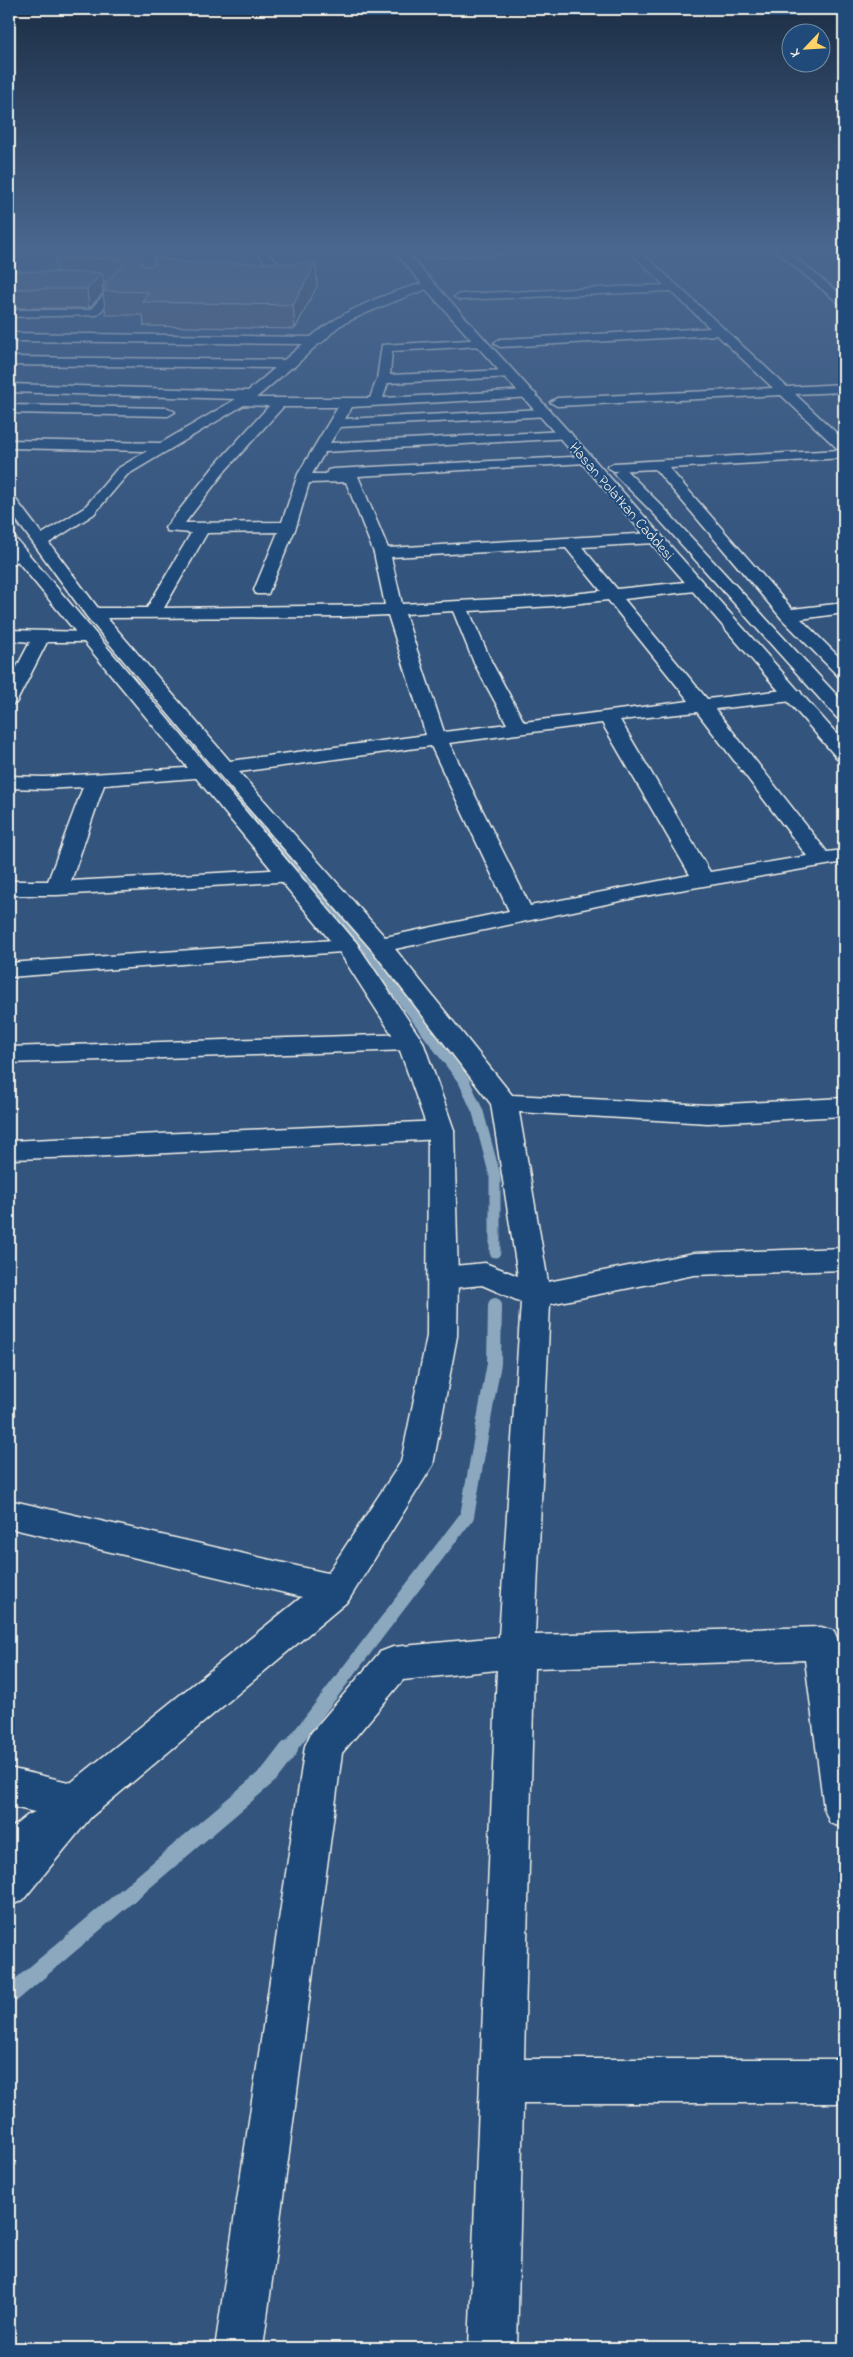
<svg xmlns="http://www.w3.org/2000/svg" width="853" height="2357" font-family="'Indie Flower',sans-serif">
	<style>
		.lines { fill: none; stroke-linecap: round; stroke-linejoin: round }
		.stream-far4 { stroke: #8ca8bf; stroke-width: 6 }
		.stream-far3 { stroke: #8ca8bf; stroke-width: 8 }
		.stream-far2 { stroke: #8ca8bf; stroke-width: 11 }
		.stream-far1 { stroke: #8ca8bf; stroke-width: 14 }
		.stream { stroke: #8ca8bf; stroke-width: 18 }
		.street-casing { stroke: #f4f1e8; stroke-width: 3 }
		.secondary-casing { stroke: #f4f1e8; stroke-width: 3 }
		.street { fill: #1f4a7a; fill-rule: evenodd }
		.secondary { fill: #1f4a7a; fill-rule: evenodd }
		.wall { fill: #545c71; stroke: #f4f1e8 }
		.shaded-wall { fill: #454b5c; stroke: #f4f1e8 }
		.building { fill: #626b83; stroke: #f4f1e8 }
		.labels { text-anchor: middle; stroke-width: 4; stroke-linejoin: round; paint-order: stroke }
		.far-street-label { font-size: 15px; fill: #f4f1e8; stroke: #1f4a7a }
	</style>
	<rect width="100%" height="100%" fill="#33547d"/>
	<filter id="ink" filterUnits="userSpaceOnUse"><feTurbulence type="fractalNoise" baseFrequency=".02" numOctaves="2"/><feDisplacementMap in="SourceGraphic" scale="10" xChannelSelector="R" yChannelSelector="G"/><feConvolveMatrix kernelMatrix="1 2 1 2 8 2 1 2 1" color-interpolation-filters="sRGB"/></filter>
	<g filter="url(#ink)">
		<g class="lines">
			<path class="stream-far4" d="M9 510 21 526"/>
			<path class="stream-far3" d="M231 788 342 917"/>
			<path class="stream-far2" d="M341 916 464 1081 478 1112 495 1176V1252"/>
			<path class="stream-far1" d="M288 1750 467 1516 494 1363 495 1305"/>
			<path class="stream" d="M9 1996 269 1775 289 1749"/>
			<g class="street-casing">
				<path id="street" d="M255 250H266L294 282V286H286Z
					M447 250H521L516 253 424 257 419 254 424 251Z
					M628 250H639L787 387 844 384V392L795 394 844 440V458L669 468 792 609 844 603V613L801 619 844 662V677L838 676 782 619 655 469 614 471 607 467 614 463 839 450 781 395 557 406 550 402 557 398 773 388 717 335 500 347 494 343 500 339 710 328 671 291 460 300 454 297 460 294 664 285Z
					M775 250H786L844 297V305L840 304Z
					M428 282 434 285 432 287C401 299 370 310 341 325 332 330 325 343 317 345L294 367 291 368 256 398H370L377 379 382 345 485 339 487 342 485 345 481 346 392 351 390 375 508 370 513 371 514 374 513 377 388 383 383 398 529 390 536 394 534 397 352 407 345 419 544 409 549 410 551 413 549 416 340 427 330 443 565 431 570 432 572 435 570 438 325 452 312 474H326L328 470 333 469 591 456 593 459 591 462 586 463 358 476 388 548 655 533 661 535 663 538 661 541 655 543 582 547 617 589 695 581 701 582 703 586 701 590 695 591 624 599 707 699 793 689 800 691 802 695 800 699 793 701 715 709 827 852 844 850V862L639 897 395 949 512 1095 708 1105 844 1098V1116L708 1123 519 1112 548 1282 694 1253 844 1248V1270L694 1275 550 1304 535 1635 821 1627 834 1631 839 1643 844 1679V1828L830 1823 824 1809 805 1660 534 1668 524 2059H844V2103H523L517 2348H469L497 1670 403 1680 342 1753 263 2348H215L305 1746 311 1733 380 1652 393 1647 499 1637 521 1302 482 1285 443 1289 433 1286 428 1278 433 1270 443 1267 485 1263 518 1276 491 1104 372 950 217 772 87 617 9 510V495L14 497 42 534 84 508 117 469 147 451 9 448V440L161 443 236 399 9 392V384L248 391 275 368 9 365V357L284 360 303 344 9 341V333L311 337C343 310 388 292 428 282ZM244 405 269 406 215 465 165 528 167 531 191 533 147 608H98L49 543 94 514 127 475ZM283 407H338L298 474 282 522 185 523 225 471ZM346 482 374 553 385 605 164 608 207 533 278 532 254 590 256 594H268L296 527 309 483ZM566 548 601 591 554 596 402 604 391 557ZM608 600 689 701 524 722 492 663 469 611 554 606ZM453 611 474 663 507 724 444 732 405 614ZM388 615 426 735 230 761 107 618 343 617ZM697 712 807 856 710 872 620 720ZM602 723 690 875 530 906 449 743ZM431 746 509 911 385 937 239 772Z
					M118 284 124 287 97 315 9 317V310H90L108 290 96 289V285Z
					M9 405 168 408 175 412 168 416 9 413Z
					M18 548 24 550 26 553 15 563 9 565V552Z
					M9 630 88 632 94 633 97 637 94 641 88 642H47L18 699 16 703 9 705V682L30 642 9 640Z
					M201 767 208 769 211 773 208 777 104 785 71 881 287 869 295 871 298 876 295 881 57 895H9V881H48L83 787 44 789 9 788V776L44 777Z
					M347 939 355 941 359 946 355 951 9 977V963Z
					M410 1034 419 1036 423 1042 419 1048 410 1050 9 1063V1047Z
					M441 1121 450 1124 454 1130 450 1136 441 1139 88 1157 9 1159V1141Z
					M9 1500 336 1575 348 1579 354 1590 348 1601 336 1605 9 1528Z
					M9 1768 77 1784 91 1789 96 1803 91 1817 77 1822 9 1806Z"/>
			</g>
			<g class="secondary-casing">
				<path id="secondary" d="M394 250H404L591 456 844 742V760L837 758 581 462 424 287Z
					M621 469 626 470 664 508 844 703V720L837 718 654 514 616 476 614 473Z
					M9 536 15 538 355 941 423 1042 454 1130 458 1278 457 1336 433 1465 348 1601 91 1817 23 1900 9 1906V1830L28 1815 42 1809 45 1811 63 1789 324 1579 401 1462 427 1336 428 1130 397 1042 338 950 9 551Z"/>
			</g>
			<use href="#street" class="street"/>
			<use href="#secondary" class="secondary"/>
		</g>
		<path class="wall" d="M124 250 144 266H152L154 265 153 256 185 263 293 265 316 263 317 286 295 329 144 326 143 315H106L103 293 89 308H9V271L57 272 55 258Z"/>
		<path class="shaded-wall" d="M316 263 317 286 295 329 293 305Z
			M102 273 104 286H102L103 293 89 308 87 289Z"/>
		<path class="building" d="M61 250H124L135 252 144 266H152L156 263 153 256 185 263H282L293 265 295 263H316L293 305 141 302 149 292 103 291 107 286H102L123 265 122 262 115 259 55 258Z
			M9 271 102 273 87 289H9Z"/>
	</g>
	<linearGradient id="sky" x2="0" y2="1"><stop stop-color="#1c2e45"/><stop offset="0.43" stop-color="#4a678f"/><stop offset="1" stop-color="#4a678f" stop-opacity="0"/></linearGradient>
	<rect width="853" height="580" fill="url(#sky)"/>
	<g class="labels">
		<g class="far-street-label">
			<text transform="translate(622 501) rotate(49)" y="5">Hasan Polatkan Caddesi</text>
		</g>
	</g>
	<rect width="853" height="2357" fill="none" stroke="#1f4a7a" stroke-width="30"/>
	<rect x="15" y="15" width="823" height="2327" fill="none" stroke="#f4f1e8" stroke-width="2" filter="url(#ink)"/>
	<g transform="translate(806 48) rotate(245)"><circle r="24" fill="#1f4a7a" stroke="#748da6"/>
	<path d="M0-4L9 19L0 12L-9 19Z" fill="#ffd166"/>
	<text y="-8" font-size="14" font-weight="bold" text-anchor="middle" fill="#f4f1e8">K</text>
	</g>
</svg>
